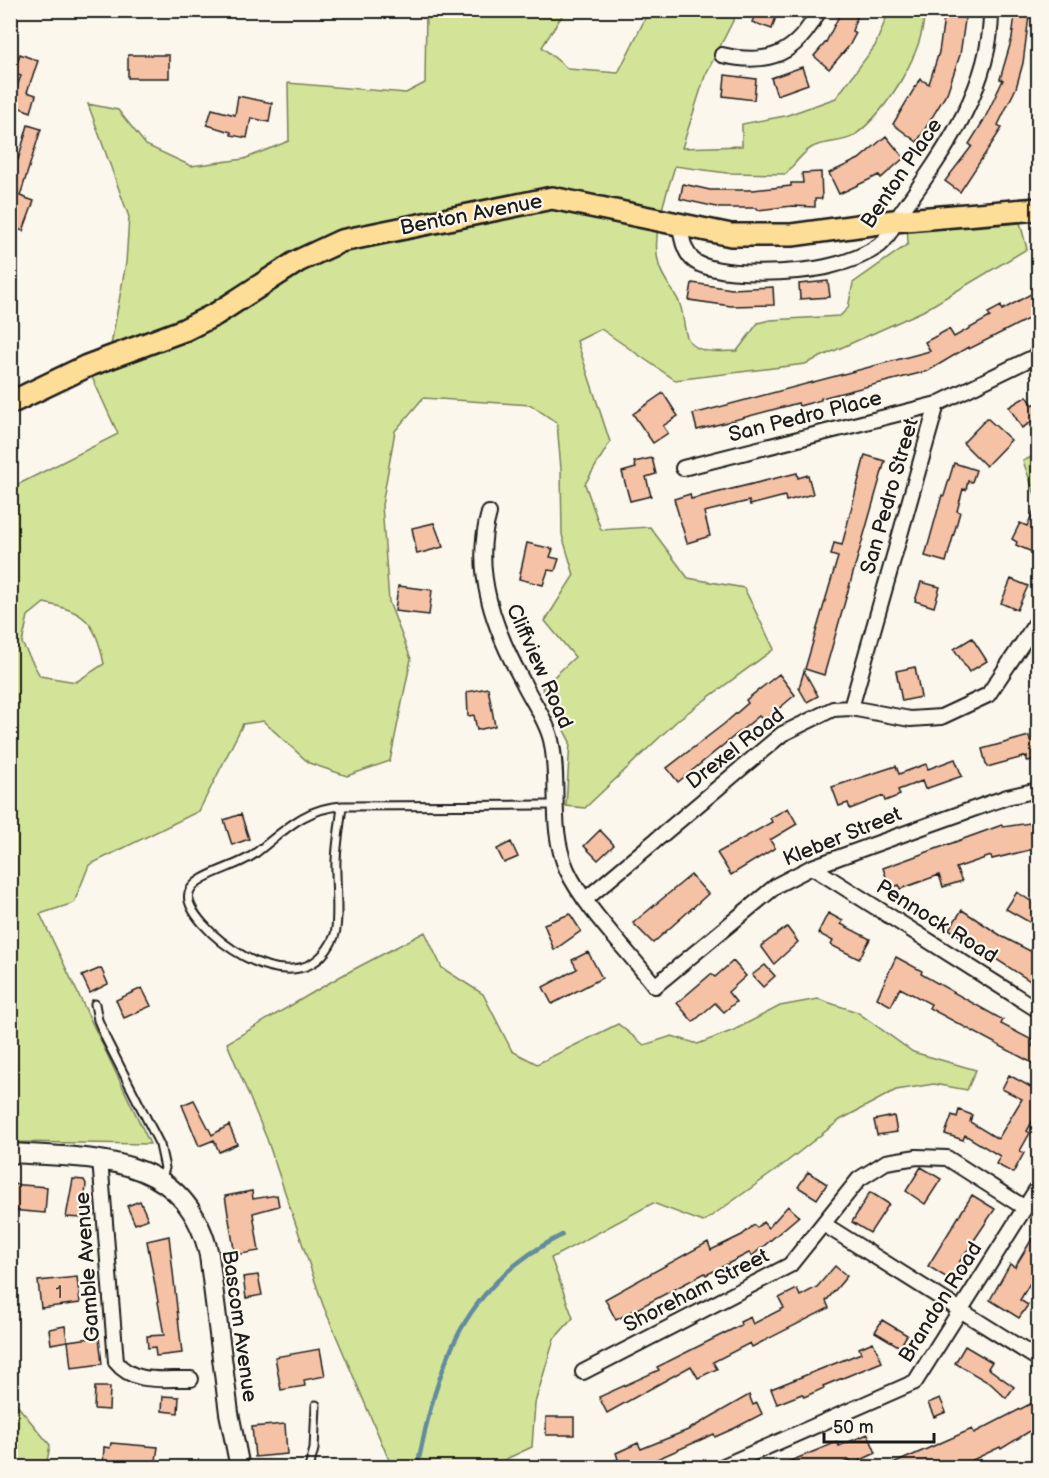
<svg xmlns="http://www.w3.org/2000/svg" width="1049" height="1478" font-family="'Balsamiq Sans',sans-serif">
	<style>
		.green { fill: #d3e498; stroke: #78805a; stroke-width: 1.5; fill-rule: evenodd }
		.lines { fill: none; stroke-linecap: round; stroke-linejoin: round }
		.stream { stroke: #648b9e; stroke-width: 4.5 }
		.building { fill: #f5c2a6; stroke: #1c1c1c; stroke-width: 1.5 }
		.lane-casing { stroke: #1c1c1c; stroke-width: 11 }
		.street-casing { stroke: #1c1c1c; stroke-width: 18 }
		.secondary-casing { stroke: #1c1c1c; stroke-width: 22 }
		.primary-casing { stroke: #1c1c1c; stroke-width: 26 }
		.lane { stroke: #fbf7ec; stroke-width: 7 }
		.street { stroke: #fbf7ec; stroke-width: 14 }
		.secondary { stroke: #fbf7ec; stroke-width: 18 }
		.primary { stroke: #fedd96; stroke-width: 21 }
		.labels { text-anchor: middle; stroke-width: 4.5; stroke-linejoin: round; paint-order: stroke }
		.number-label { font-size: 18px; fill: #52463e }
		.street-label { font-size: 21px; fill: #1c1c1c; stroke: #fbf7ec }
	</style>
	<rect width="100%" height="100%" fill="#fbf7ec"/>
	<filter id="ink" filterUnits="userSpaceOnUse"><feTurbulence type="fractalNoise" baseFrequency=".0167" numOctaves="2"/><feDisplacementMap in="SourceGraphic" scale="12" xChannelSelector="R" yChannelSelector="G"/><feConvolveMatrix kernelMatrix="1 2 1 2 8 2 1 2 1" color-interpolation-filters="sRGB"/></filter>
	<g filter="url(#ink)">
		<path class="green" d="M426 11H565L542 47 568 69 618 73 649 11H738L705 76 682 148 742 146V124L785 116 836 98 875 46 889 11H924C925 51 887 111 855 135 843 144 824 140 811 148 802 153 793 166 786 174L727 173 675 166C667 194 650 235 659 265 662 278 673 289 679 302 684 313 683 326 687 337 695 356 721 351 737 351L758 323 770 320 840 316 848 308 853 283 908 244 907 221 1017 211 1027 249 923 311 805 364 675 380 601 329 577 341 610 442 585 484 601 530 650 527 688 578 744 588 774 649 679 719 585 808 566 806 570 742 542 688 575 657 545 621 574 575 562 535 561 469 557 423 531 405 423 398 395 431 382 505 389 602 411 659 390 761 347 776 309 763 263 721 243 724 199 811 89 865 74 903 40 914 150 1144 11 1142V488L118 434 91 375 118 364 111 345 126 263 129 217 88 104 118 110 146 145 191 166 244 159 289 141 288 83 406 93 425 83ZM44 603C86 612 95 621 104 664L76 682 40 676 22 643 28 616Z
			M1038 454V503L1023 461Z
			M425 932 442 968 483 994 512 1051 537 1064 618 1024 644 1045 672 1036 698 1044 734 1030 780 1006 818 999 857 1012 913 1052 976 1070 967 1090 934 1084 896 1090 840 1120 775 1171 703 1222 653 1203 551 1258 573 1318 554 1339 535 1403 532 1447 489 1467H392L323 1305 267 1139 227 1043 341 976Z
			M11 1398 50 1445 46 1467H11Z"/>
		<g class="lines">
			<path class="stream" d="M417 1468C438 1364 462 1285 562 1235"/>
		</g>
		<path class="building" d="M757 10H778L772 29 752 22Z
			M842 10H859L852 31 856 33 849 46 829 69 814 56 826 42Z
			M945 11 966 13 960 55 947 93 917 142 893 124 920 79 929 84 939 52Z
			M1015 14 1029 16 1023 63 1016 88 998 125 1002 128 960 192 945 181 972 146 969 144 984 120 1003 80 1000 79 1012 38Z
			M20 54 38 61 27 92 36 95 31 112 10 104 21 76 14 73Z
			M128 55H169V78H128Z
			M802 67 808 84 777 95 771 78Z
			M725 75 756 79 754 100 723 96Z
			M238 96 272 103 269 122 251 118 247 138 231 135V132L207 125 212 109 235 115Z
			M28 125 41 129 20 196 34 201 23 231 10 226V173L15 159 18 160Z
			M886 136 904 158 881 178 879 175 839 194 829 173 859 159Z
			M821 172 822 199H815V207L792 206 758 210 757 208H721L680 199 683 184 710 190H753L791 186V183H803L802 173Z
			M828 281 830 297 800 299 799 284Z
			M692 283 732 289 773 287 774 305 731 306 689 300Z
			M1038 290V314L969 349 968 347 928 371 821 398V400L799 406 798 403 697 430 693 414 930 351 925 342 949 329 954 337 990 317 988 313 1001 306 1002 310Z
			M663 393 678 416 663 426 668 433 653 443 633 414Z
			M1027 396 1033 405 1038 402V418L1022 428 1009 407Z
			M987 418 1011 440 986 466 963 443Z
			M865 455 885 461 824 675 805 669 838 557 831 555 834 543 842 545Z
			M652 458 656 474 646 477 651 496 630 501 622 472 636 468 634 462Z
			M954 463 976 470 972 482 968 481 966 490 963 489 957 511 960 512 946 562 925 556 942 495 944 496Z
			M797 473 798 478 808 475 813 494 786 501 785 496 750 505 749 501 704 512 710 536 687 543 674 499 690 494 691 499Z
			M1038 501V540L1032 552 1016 545 1017 542 1012 539 1020 523 1027 526Z
			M434 523 443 547 417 554 412 528Z
			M527 543 553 549 550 557 559 559 555 571 548 570 543 585 519 579Z
			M1011 579 1028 586 1017 610 1001 603Z
			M921 582 940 587 934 607 915 601Z
			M398 586 432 590 429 615 395 611Z
			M972 638 987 661 969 672 954 649Z
			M915 667 921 697 902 701 896 671Z
			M804 671 818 696 807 702 799 688Z
			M779 674 795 695 764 721 759 716 678 782 667 768 724 724 748 703 746 700Z
			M488 688 495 726 477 730 474 715 468 716 467 692Z
			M1029 736 1030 741 1038 740V759L1027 761V756L987 767 982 749Z
			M955 759 962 776 925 789 922 781 898 790 900 795 885 801 883 796 850 809 848 803 839 806 832 787 896 766 899 774 926 764 928 769Z
			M788 808 797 824 770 840 775 848 731 875 717 853 772 822 770 818Z
			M241 814 249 839 232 845 224 820Z
			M1030 823 1034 849 992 859 991 856 956 868 962 881 943 887 939 875 900 889 899 885 890 888 883 868 1002 825 1003 827Z
			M600 830 614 845 598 860 584 846Z
			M511 842 518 857 504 863 497 849Z
			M691 875 708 894 653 943 633 923Z
			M1017 892 1038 906V927L1006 909Z
			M962 910 1003 937 1038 955V986L949 929Z
			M828 913 843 921 841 924 870 939 859 959 831 945 833 941 818 933Z
			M570 914 581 931 554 950 544 924Z
			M787 927 798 942 774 964 761 946Z
			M588 952 602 978 552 1004 543 987 577 969 572 960Z
			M896 957 922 971 921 974 1003 1020 1001 1024 1034 1041 1032 1046 1038 1050V1066L929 1008 931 1004 900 988 891 1006 877 998Z
			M733 961 746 976 728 992 736 1002 724 1012 715 1003 693 1022 677 1003 711 974 715 977Z
			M765 965 775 976 763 987 752 975Z
			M101 968 108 984 90 993 82 976Z
			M142 988 151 1006 124 1018 116 1000Z
			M1009 1075 1038 1091V1112L1027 1131 1030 1133 1020 1151 1024 1153 1013 1173 996 1164 1000 1156 965 1135 963 1140 945 1134 952 1115 957 1117 959 1110 972 1115 970 1122 998 1139 1022 1099 1002 1089Z
			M194 1100 212 1135 229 1125 237 1144 219 1152 214 1140 199 1146 182 1105Z
			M894 1116 897 1132 877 1135 874 1120Z
			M921 1167 941 1179 925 1204 906 1191Z
			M808 1172 827 1184 817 1199 798 1187Z
			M73 1179 84 1180 86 1184 83 1218 66 1217Z
			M10 1184 47 1187 45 1213 10 1210Z
			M252 1191 253 1199 277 1195 279 1206 253 1213 259 1251 235 1255 225 1196Z
			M870 1192 889 1204 870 1233 852 1222Z
			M972 1195 995 1209 956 1267 960 1269 952 1281 928 1266Z
			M140 1201 148 1219 135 1224 127 1206Z
			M788 1206 799 1216 752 1256 749 1253 706 1275 705 1273 616 1320 605 1299 708 1242 711 1250 742 1235 754 1225 757 1228 763 1222 768 1228Z
			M1038 1229V1262L1030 1276 1033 1278 1020 1300 1028 1305 1019 1318 990 1300 1010 1264 1015 1267Z
			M169 1236 182 1353 156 1356 155 1347 148 1348 147 1336 164 1335 147 1241Z
			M835 1266 847 1276 826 1301 829 1308 752 1347 750 1343 713 1362 717 1369 698 1378 691 1366 607 1413 599 1397 659 1370 657 1367 741 1325 740 1322 750 1317 753 1324 784 1308 779 1298 797 1289 800 1296 817 1287Z
			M258 1275 262 1295 246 1298 243 1277Z
			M77 1277 80 1303 41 1308 38 1281Z
			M882 1320 907 1335 900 1347 875 1332Z
			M65 1326 67 1341 51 1344 49 1329Z
			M99 1337 102 1364 71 1368 68 1341Z
			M873 1342 882 1362 823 1386 824 1388 804 1397 802 1394 777 1404 771 1389 861 1353 859 1348Z
			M965 1346 992 1362 988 1368 1014 1387 1006 1398 991 1384 955 1363Z
			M320 1349 325 1376 304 1380 305 1386 281 1390 275 1357Z
			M95 1387H110L109 1410 94 1409Z
			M749 1395 753 1405 757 1403 762 1414 735 1428 715 1437 714 1434 639 1467H598L618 1459 616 1453 638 1443 641 1449 688 1430Z
			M163 1396 179 1397 178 1413 162 1411Z
			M940 1398 946 1412 934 1417 928 1403Z
			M1038 1400V1426L1001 1449 1000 1447 958 1467H886L972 1429 974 1433Z
			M546 1417H574V1435H546Z
			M285 1424 287 1454 255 1457 252 1427Z
			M868 1434 876 1453 852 1464 850 1460 834 1467H776L837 1442 839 1446Z
			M111 1443 158 1447 155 1467 103 1466 104 1447 110 1448Z"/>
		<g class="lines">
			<g class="lane-casing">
				<path id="lane" d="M342 806C340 824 337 842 336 860 335 878 340 924 334 937 298 1019 180 922 189 893 194 875 235 868 253 855 282 833 303 808 342 806L554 805
					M95 1004 98 1020 107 1041 160 1145 165 1168 161 1181
					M309 1468 314 1449 316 1405"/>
			</g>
			<g class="street-casing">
				<path id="street" d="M722 55C769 66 797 54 819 10
					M680 225C682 238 683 249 692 259 711 279 804 273 830 266 847 262 866 255 880 245 889 238 895 220 902 211 944 152 992 86 991 10
					M683 468 937 404
					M489 513C472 572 495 631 523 682 532 701 546 719 551 740 561 783 548 827 567 870 584 907 629 952 655 986L777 885 812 867 931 824 1007 797 1038 790
					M851 708 937 404 1038 355
					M812 867 1038 1010
					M586 899 782 734 833 709 851 708 910 719 941 717 988 695 1038 620
					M100 1159 116 1362C134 1385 165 1378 191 1379
					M825 1225 1038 1359
					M583 1372 790 1265 859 1179 886 1162 917 1157 947 1158 1025 1208
					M719 1468 915 1382 1038 1187"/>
			</g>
			<g class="secondary-casing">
				<path id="secondary" d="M10 1153C94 1158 186 1153 209 1255L229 1413 240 1468"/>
			</g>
			<g class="primary-casing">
				<path id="primary" d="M10 403 87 366 184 330 216 314 298 261 341 241 552 198 731 235H792L894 221 1038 209"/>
			</g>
			<use href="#lane" class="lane"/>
			<use href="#street" class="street"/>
			<use href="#secondary" class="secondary"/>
			<use href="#primary" class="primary"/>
		</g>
	</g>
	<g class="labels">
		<g class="number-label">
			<text x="59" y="1298">1</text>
		</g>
		<g class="street-label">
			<text transform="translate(901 173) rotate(-56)" y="7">Benton Place</text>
			<text transform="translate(471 214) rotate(-11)" y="7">Benton Avenue</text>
			<text transform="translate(805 416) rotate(-14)" y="7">San Pedro Place</text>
			<text transform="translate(889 496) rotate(-74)" y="7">San Pedro Street</text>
			<text transform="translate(540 666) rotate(66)" y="7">Cliffview Road</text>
			<text transform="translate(735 748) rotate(-38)" y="7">Drexel Road</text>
			<text transform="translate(842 836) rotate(-22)" y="7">Kleber Street</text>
			<text transform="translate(937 921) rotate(32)" y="7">Pennock Road</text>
			<text transform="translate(87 1267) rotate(-94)" y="7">Gamble Avenue</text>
			<text transform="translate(696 1290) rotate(-27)" y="7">Shoreham Street</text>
			<text transform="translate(940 1302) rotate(-58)" y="7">Brandon Road</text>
			<text transform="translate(240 1326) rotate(82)" y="7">Bascom Avenue</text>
		</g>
	</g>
	<rect width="1049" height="1478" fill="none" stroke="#fbf7ec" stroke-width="36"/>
	<rect x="18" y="18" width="1013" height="1442" fill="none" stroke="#1c1c1c" stroke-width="2" filter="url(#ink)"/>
	<path d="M824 1433v9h110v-9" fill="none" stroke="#1c1c1c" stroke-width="3"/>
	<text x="833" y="1433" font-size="18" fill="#1c1c1c" stroke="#fbf7ec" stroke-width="4.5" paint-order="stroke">50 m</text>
</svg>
